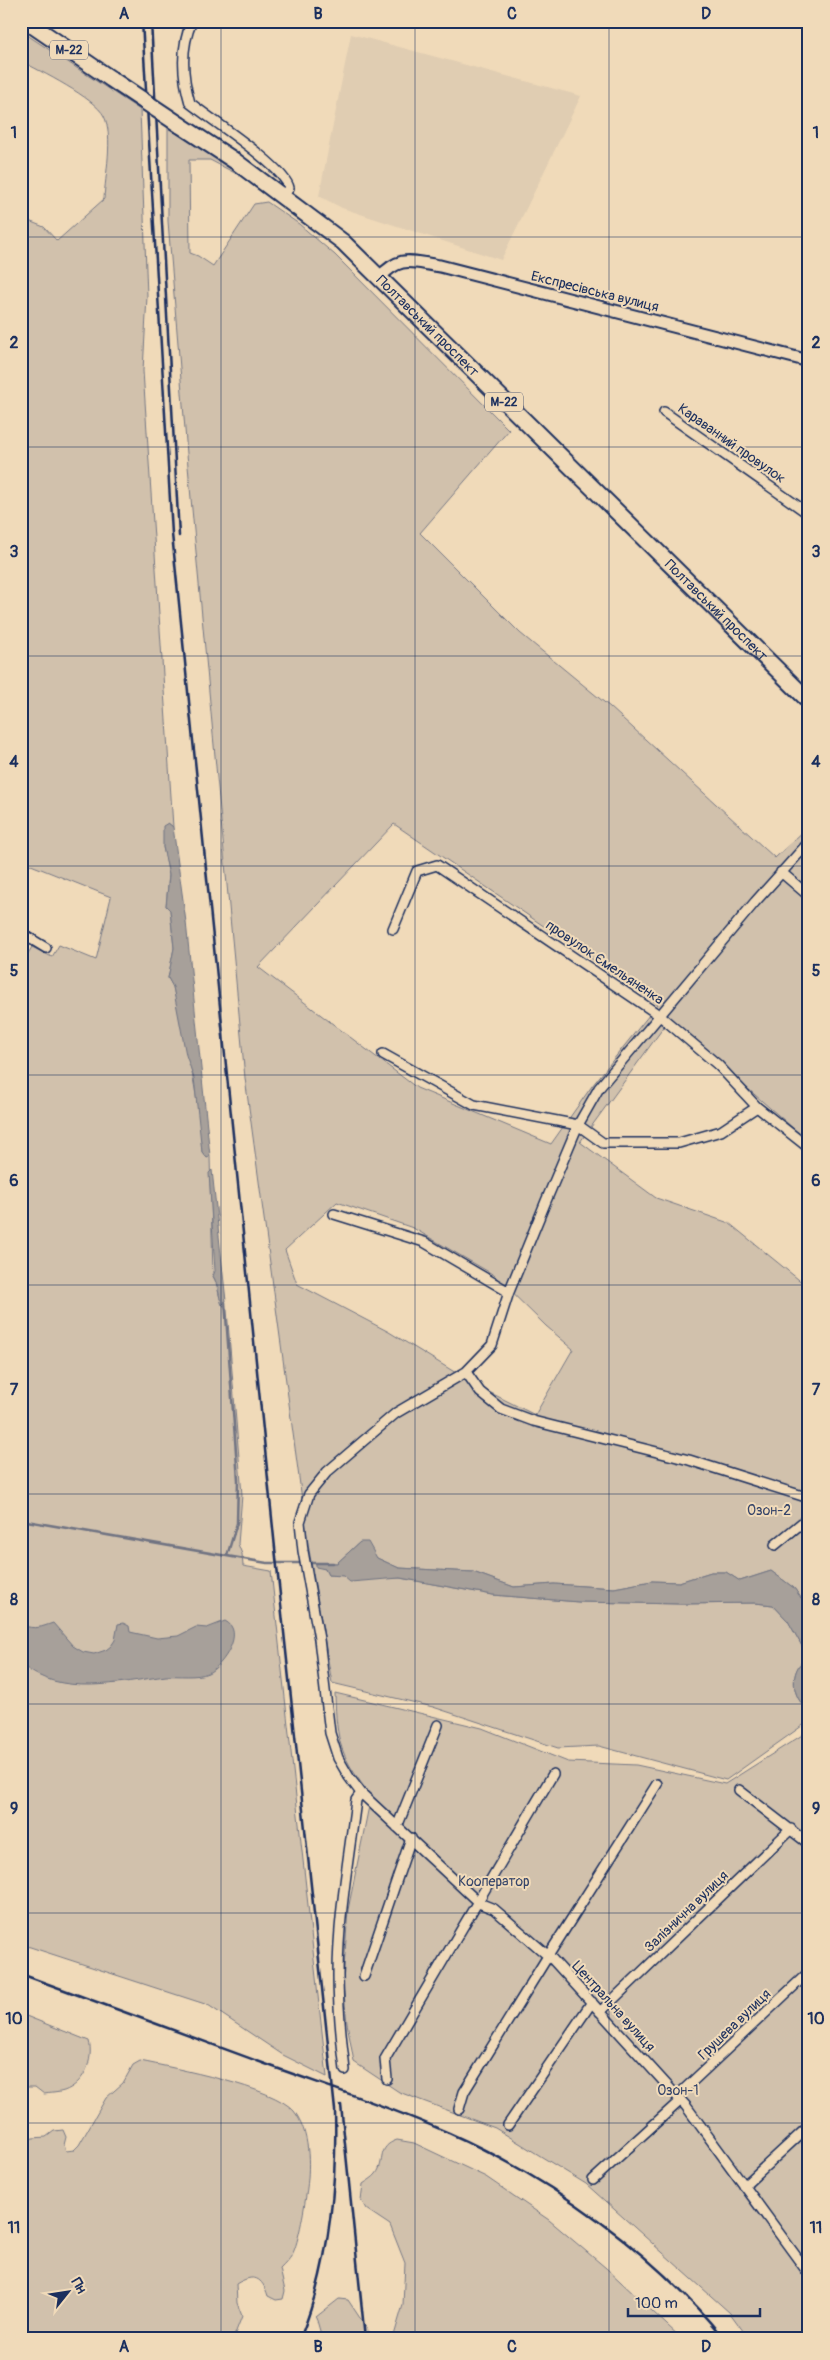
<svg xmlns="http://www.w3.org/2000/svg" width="830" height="2360" font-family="Pangolin,sans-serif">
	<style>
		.built { fill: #e0cdb2 }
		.green { fill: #d1c1ac; stroke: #767885; fill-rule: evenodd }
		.water { fill: #a7a09a; stroke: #6f7382 }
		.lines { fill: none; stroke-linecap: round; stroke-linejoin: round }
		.stream { stroke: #6f7382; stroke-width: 2.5 }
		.minor-casing { stroke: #1b2f5e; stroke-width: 12 }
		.tertiary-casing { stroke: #1b2f5e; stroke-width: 15 }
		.trunk-casing { stroke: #1b2f5e; stroke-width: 19 }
		.minor { stroke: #f0dab9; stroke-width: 9 }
		.tertiary { stroke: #f0dab9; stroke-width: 11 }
		.trunk { stroke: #f0dab9; stroke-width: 15 }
		.rail { stroke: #1b2f5e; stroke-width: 2.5 }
		.trunk-bridge-casing { stroke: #1b2f5e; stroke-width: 19; stroke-linecap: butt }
		.trunk-bridge { stroke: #f0dab9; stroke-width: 15 }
		.grid { fill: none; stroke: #1b2f5e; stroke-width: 1; stroke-opacity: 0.55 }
		.labels { text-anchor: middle; stroke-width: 4; stroke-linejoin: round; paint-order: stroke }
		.shield { fill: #f0dab9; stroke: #5b6279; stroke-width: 1 }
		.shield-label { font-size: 12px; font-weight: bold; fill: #1b2f5e }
		.street-label { font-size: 14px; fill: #1b2f5e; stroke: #f0dab9 }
		.park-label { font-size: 14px; fill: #36456a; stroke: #f0dab9 }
		.neatline { fill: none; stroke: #1b2f5e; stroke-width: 2 }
		.grid-label { font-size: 16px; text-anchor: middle; font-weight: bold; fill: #1b2f5e }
	</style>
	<rect width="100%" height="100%" fill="#f0dab9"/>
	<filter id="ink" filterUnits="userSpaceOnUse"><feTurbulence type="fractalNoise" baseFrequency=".02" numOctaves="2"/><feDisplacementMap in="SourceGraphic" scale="10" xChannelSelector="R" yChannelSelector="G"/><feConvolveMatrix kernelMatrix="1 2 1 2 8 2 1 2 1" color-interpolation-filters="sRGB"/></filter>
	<g filter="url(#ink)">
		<path class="built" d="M351 34 581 96 501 260 342 208 319 196Z"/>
		<path class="green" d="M21 31 140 110 147 296 143 371 173 827 168 823 163 847 169 875 166 906 170 910 174 948 168 978 173 987C185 1042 200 1096 202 1152L207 1158 210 1156 213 1276C220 1288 217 1300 227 1310L242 1495 238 1544 242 1554 243 1566 271 1571 327 2077 283 2055 208 2005 21 1944V965L32 947 52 957 59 945 96 960 111 897 21 861V261L25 256 21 251V218L44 227 57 241 104 199C105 177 114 136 104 116 95 98 40 71 21 61Z
			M168 126 256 184 210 160H189L190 253 198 256 213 266 254 204 267 202 299 224 335 255 509 430 420 533 520 633 610 707 775 858 809 826V1142L669 1020 580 1142 656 1198 729 1223 809 1288V1609L794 1588 771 1571 740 1581 726 1572H711L679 1582 652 1581 614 1588 554 1584 514 1587 473 1572 399 1568 377 1558 360 1542 337 1563H316L325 1569 328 1575 400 1578 493 1595 579 1602 681 1604 755 1603 773 1605 788 1621 807 1655 806 1659C789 1669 791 1700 809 1709V1721L726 1780 599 1746 558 1748 433 1707 332 1683 308 1544 245 1078 188 466 168 221ZM394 824 658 1004 592 1086 551 1144 417 1088 258 967ZM337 1202 413 1228 494 1275 546 1326 573 1349 535 1415 479 1387 389 1332 297 1284 285 1250Z
			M335 1693 482 1728 568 1762 636 1765 725 1784 807 1732 809 1733V2339H749L730 2313 586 2184 495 2128 399 2092 354 2062 347 2023 343 1983 348 1910 371 1796C341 1757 336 1743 335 1693Z
			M21 2014 89 2041C94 2060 84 2084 64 2091 58 2093 50 2093 44 2094L35 2087H25L21 2092Z
			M140 2061C174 2068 274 2087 294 2111 310 2132 310 2164 307 2188 305 2204 299 2242 292 2255 289 2260 284 2265 280 2269L285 2291 283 2299 276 2300 268 2296C262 2277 254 2273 236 2284L237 2303 242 2316 233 2339H21V2143L33 2138 46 2137 54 2131 63 2130 66 2137 64 2145 66 2151 74 2150 79 2145 106 2098 123 2083 133 2065Z
			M397 2140 414 2143 486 2177 549 2220 606 2268 682 2339H393L403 2305 405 2263 390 2225 366 2209 361 2200 363 2184C367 2181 373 2178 376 2174 386 2161 376 2147 397 2140Z
			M339 2299 348 2300 374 2339 322 2338 316 2317Z"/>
		<path class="water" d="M168 823 173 827 186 922 210 1156 207 1158 202 1152 194 1078 186 1055 173 987 168 978 174 948 170 910 166 906 169 875 163 847V826Z
			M212 1170 224 1283 226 1301 222 1305C218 1295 219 1286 213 1276L215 1271 209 1173Z
			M360 1542H368L377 1558 399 1568 473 1572 514 1587 554 1584 614 1588 652 1581 679 1582 711 1572H726L740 1581 771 1571 794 1588 809 1609V1709C791 1700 789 1669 806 1659L807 1655 788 1621 773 1605 755 1603 681 1604 579 1602 493 1595 400 1578 350 1582 343 1576 328 1575 325 1569 316 1567V1563H337Z
			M225 1621C246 1631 223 1666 208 1673 197 1678 178 1675 166 1676 120 1682 60 1698 21 1664V1625C36 1630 41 1627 53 1623L73 1646 83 1652 94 1654 106 1650 111 1646 115 1640 118 1624 123 1623 129 1626 130 1632 157 1638 178 1636 196 1627 207 1628Z"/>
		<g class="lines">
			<path class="stream" d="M225 1302 238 1480 237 1523 227 1556
				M21 1520 267 1563H333"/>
			<g class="minor-casing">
				<path id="minor" d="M192 21C180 48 182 76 190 103 209 118 286 168 289 188L283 196
					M664 412 809 514
					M809 842 755 902 599 1088 578 1125 546 1201 509 1292 492 1345 466 1372 480 1392 501 1409 533 1421 689 1460 809 1498
					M781 872 809 896
					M393 929 417 871 437 865 659 1015 718 1065 757 1107 809 1148
					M21 933 46 948
					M383 1054 474 1105 578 1125 603 1143H679L721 1131 757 1107
					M334 1214 424 1242 509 1292
					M466 1372 396 1413 327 1472 309 1494 300 1522 303 1551 319 1639 330 1733 338 1758 349 1777 361 1793 479 1903 494 1909 553 1960 686 2106 809 2274
					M775 1545 809 1517
					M739 1790 809 1844
					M397 1827 438 1725
					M364 1976 411 1838
					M600 2012 791 1829
					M345 2070C341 2038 338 2007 338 1975 338 1917 349 1857 356 1800L361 1793
					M387 2079 385 2059 553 1774
					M677 2096 809 1972
					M459 2109 464 2092 548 1956 657 1784
					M508 2125 592 2002
					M593 2180 681 2100
					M744 2186 809 2126"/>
			</g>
			<g class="tertiary-casing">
				<path id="tertiary" d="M379 278C401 254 411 262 440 266L809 361"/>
			</g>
			<g class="trunk-casing">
				<g id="trunk">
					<path d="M26 21 111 79"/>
					<path id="s1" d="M180 125 235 161 343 242 809 701"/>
				</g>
			</g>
			<use href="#minor" class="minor"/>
			<use href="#tertiary" class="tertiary"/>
			<use href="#trunk" class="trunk"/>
			<path class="rail" d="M142 21 172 534 275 1548 335 2110C337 2186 329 2267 300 2339
				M151 21 179 536
				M21 1974C107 2006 193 2037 279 2069 335 2089 393 2108 449 2133 550 2178 654 2252 724 2339
				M341 2105 365 2339"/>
			<g class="trunk-bridge-casing">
				<path id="trunk-bridge" d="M111 79 180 125"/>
			</g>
			<use href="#trunk-bridge" class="trunk-bridge"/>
		</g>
	</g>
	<path class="grid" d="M221 21V2339M415 21V2339M609 21V2339M21 237H809M21 447H809M21 656H809M21 866H809M21 1075H809M21 1285H809M21 1494H809M21 1704H809M21 1913H809M21 2123H809"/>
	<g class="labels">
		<g class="shield">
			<rect x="50" y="40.5" width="38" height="19" rx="4"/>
			<rect x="485" y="392.5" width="38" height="19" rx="4"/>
		</g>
		<g class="shield-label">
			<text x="69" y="54">М-22</text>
			<text x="504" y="406">М-22</text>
		</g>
		<g class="street-label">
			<text transform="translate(595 291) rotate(14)" y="5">Експресівська вулиця</text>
			<text dy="5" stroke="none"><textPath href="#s1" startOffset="320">Полтавський проспект</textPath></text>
			<text transform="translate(732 443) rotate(35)" y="5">Караванний провулок</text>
			<text dy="5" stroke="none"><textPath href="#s1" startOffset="725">Полтавський проспект</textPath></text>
			<text transform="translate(605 962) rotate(34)" y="5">провулок Ємельяненка</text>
			<text transform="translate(686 1911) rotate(-44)" y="5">Залізнична вулиця</text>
			<text transform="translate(614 2006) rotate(48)" y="5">Центральна вулиця</text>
			<text transform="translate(734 2024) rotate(-44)" y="5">Грушева вулиця</text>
		</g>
		<g class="park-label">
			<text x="769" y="1515">Озон-2</text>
			<text x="494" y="1886">Кооператор</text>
			<text x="678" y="2095">Озон-1</text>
		</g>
	</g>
	<rect width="830" height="2360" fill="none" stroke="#f0dab9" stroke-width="55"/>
	<g transform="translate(68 2292) rotate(60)" stroke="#f0dab9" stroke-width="4" paint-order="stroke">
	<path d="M0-4L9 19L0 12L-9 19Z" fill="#1b2f5e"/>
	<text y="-8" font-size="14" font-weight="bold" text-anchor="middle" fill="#1b2f5e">Пн</text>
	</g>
	<path d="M628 2308v8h132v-8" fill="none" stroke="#1b2f5e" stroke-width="2.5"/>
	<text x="635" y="2308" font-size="15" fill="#1b2f5e" stroke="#f0dab9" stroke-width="4" paint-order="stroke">100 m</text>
	<rect x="28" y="28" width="774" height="2304" class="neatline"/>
	<g class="grid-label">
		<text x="124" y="19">A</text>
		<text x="318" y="19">B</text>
		<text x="512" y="19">C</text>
		<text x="706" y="19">D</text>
		<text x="14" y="138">1</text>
		<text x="816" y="138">1</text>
		<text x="14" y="348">2</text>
		<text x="816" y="348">2</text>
		<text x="14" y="557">3</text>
		<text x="816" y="557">3</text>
		<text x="14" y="767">4</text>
		<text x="816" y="767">4</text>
		<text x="14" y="976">5</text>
		<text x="816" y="976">5</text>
		<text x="14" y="1186">6</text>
		<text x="816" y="1186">6</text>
		<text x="14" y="1395">7</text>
		<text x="816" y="1395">7</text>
		<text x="14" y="1605">8</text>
		<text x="816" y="1605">8</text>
		<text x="14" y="1814">9</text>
		<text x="816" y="1814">9</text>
		<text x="14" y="2024">10</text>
		<text x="816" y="2024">10</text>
		<text x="14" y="2233">11</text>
		<text x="816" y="2233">11</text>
		<text x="124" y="2352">A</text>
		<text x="318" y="2352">B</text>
		<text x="512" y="2352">C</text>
		<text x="706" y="2352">D</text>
	</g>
</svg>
